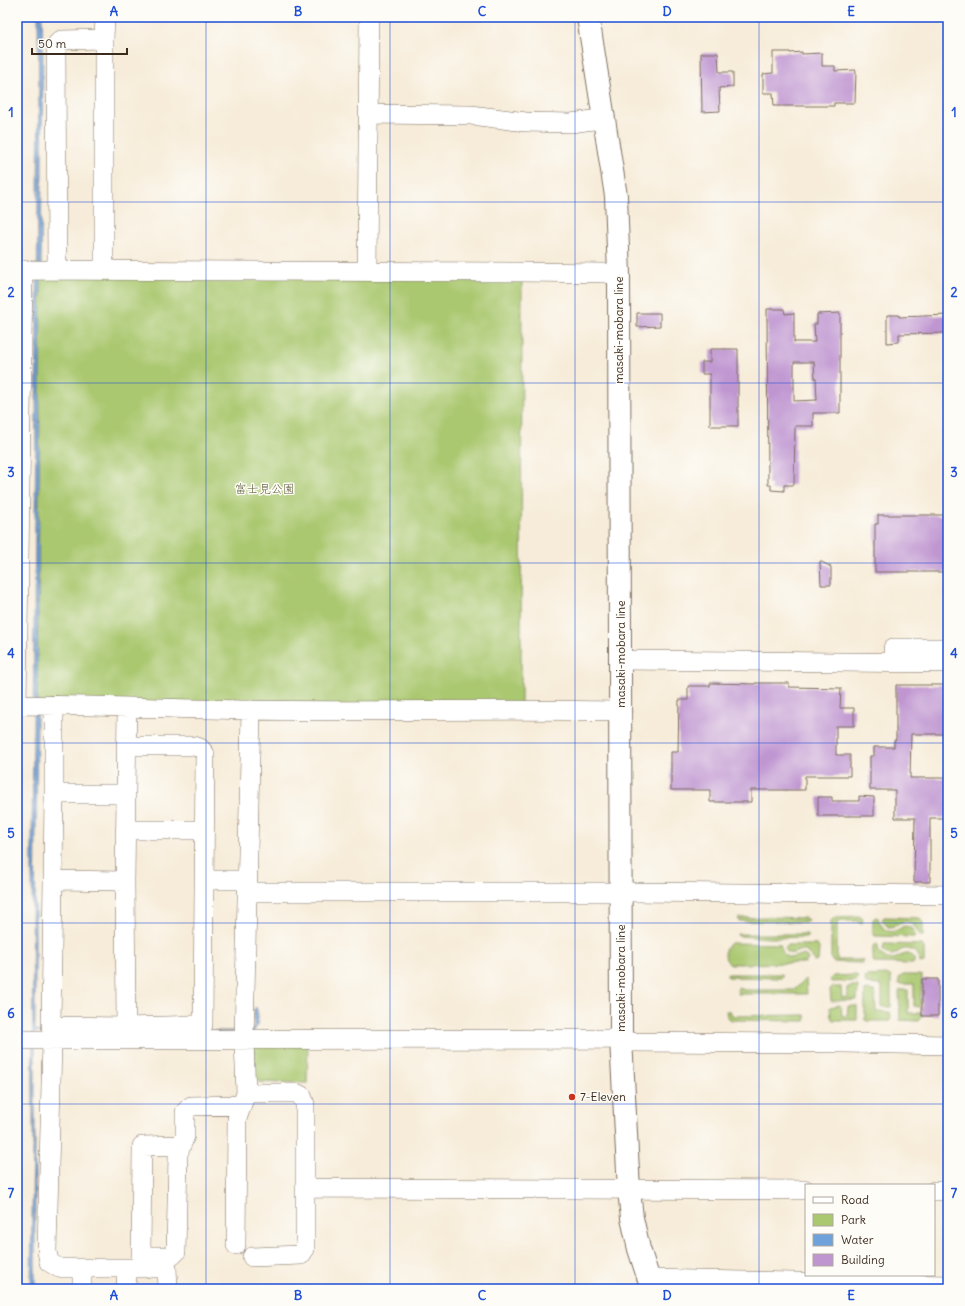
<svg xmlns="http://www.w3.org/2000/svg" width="965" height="1306" font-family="Delius,'Klee One',sans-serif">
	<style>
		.green { fill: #aac870; stroke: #727947 }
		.water { fill: #6fa2db; stroke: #55667c }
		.building { fill: #c096d1; fill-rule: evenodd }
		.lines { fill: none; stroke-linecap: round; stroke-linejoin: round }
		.minor-casing { stroke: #7d6e5f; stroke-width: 20 }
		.major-casing { stroke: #7d6e5f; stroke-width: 24 }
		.minor { stroke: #fff; stroke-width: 19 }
		.major { stroke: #fff; stroke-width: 22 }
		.grid { fill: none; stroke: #1d4ed8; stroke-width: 1; stroke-opacity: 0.55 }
		.poi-dot { fill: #c8321e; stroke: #fdfcf7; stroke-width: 1.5 }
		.labels { text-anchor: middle; stroke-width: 3; stroke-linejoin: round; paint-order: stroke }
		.street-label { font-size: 12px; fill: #3b2a1e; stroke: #fdfcf7 }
		.park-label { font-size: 12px; fill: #5c5937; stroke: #fdfcf7 }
		.poi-label { font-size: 12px; fill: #3b2a1e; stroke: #fdfcf7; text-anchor: start }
		.neatline { fill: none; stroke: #1d4ed8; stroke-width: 1.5 }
		.grid-label { font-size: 13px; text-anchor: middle; font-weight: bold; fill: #1d4ed8 }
	</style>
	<rect width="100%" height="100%" fill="#fdfcf7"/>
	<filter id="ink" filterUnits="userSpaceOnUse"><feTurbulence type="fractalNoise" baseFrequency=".025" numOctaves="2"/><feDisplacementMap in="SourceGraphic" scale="8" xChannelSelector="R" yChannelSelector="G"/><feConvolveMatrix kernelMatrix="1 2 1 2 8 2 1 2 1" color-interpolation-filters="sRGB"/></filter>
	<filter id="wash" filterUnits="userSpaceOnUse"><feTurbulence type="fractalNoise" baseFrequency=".012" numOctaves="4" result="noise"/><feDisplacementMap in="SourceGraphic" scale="16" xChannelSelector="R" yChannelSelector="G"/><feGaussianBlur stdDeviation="0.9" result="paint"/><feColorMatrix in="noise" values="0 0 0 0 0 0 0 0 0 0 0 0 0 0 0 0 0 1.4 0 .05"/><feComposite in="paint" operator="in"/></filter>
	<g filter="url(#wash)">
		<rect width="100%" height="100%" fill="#f7ecd9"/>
		<path class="green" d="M40 270 522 272 521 710 37 706Z
			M858 916 863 918 862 923H859L857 921H837V959L838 960H863L864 961 862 963 833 962 831 959V921L835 917Z
			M769 917 805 918 807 919 808 921 807 922 738 921 739 918Z
			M876 917 878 918C881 927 887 935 897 930 901 929 901 926 906 926L913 929 915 935 914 937 875 936C872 932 873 924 873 919Z
			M884 917 920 918 923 923V936H920C917 929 911 918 901 923 895 926 894 927 888 927L884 923 882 919Z
			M737 934H806L808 935 806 937 771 938 738 936Z
			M730 943 780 944C782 951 784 960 794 957 798 956 799 955 803 955L807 957 808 960 805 963 731 964C724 961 725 955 725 949Z
			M875 944 878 945 879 952C892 968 897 953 909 954L914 958V963L912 964 875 963 873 961V946Z
			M884 944 922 945 924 948V962L920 963C918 953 911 946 901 950 898 952 896 954 892 955 888 955 886 953 883 950Z
			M787 945H817L819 948 818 961 814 962 812 957 804 950C797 950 794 955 788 953L785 948Z
			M727 974H781L783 975 781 978 728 977 727 976Z
			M856 975 858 977 857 981 831 982 830 979 833 976Z
			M903 975H919L922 976 920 1007 914 1006V984H899V978Z
			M867 976 889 975 891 977V1007H882V985L866 984 865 978Z
			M805 979 806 980 807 994H738V987L744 990H794Z
			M850 986H858L857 1000 831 1001 830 989 832 987H841L842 998 847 997V988Z
			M866 990 875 991 876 1012H890L891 1018 889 1021H867L865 1020V990Z
			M900 990H908V1013H922L921 1017 918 1021 900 1020 899 992Z
			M840 1005 841 1007 842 1016H847L848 1006H857V1020H833L831 1017 830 1007Z
			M726 1011H730L733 1016 805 1015 806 1019 805 1021 732 1020 727 1017Z
			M252 1044H308L307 1083 259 1082 252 1075Z"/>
		<path class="water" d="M38 17H42L43 53 35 930V1029L39 1032 251 1031 254 1027V1009L256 1007C259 1015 259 1026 253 1032H35V1289H31L33 1141 32 847 39 94Z"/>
		<g id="blocks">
			<path class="building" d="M773 52H790V53L802 52V54L822 53V66H835V71L856 70 855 103H834V106H774L773 93H763V74L773 73Z
				M701 53H718L719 72H733V87L719 88 720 111 702 112Z
				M767 309H784L785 314 794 313V342H815L814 324H817V314L840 313V413H813V426H795L794 485H784V491L771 490V485H768ZM794 362H814L815 378H816L817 400 794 401Z
				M637 313H660V326L637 327Z
				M887 315H899V317L948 315V333L899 334V342L887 343Z
				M710 349H738V426H710V374H702V362H710Z
				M878 515H948V572H875V524H878Z
				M820 561 831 567V585H821Z
				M710 683 755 684V683H789V687L841 688 840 708H854V726H836V755H850V776H805V790H751V802H710V790H671V752H678L679 700H688V686H710Z
				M896 685H948V734H911L910 778H948V818H930V882H914L915 818H895V790H870V756H874V747H894V740H896Z
				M859 796 874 797V816H818V797H832V801H859Z
				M922 979H938V1016H922Z"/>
		</g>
	</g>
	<g filter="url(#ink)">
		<use href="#blocks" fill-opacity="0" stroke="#7d6e5f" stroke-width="1"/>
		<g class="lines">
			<g class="minor-casing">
				<path id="minor" d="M369 114 471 115 526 122 571 123 593 120 605 121
					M17 270 522 272 605 273 619 275
					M57 270 56 45 61 40 104 39 105 17
					M104 270V39
					M367 271 369 17
					M893 648H948
					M621 660 948 663
					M17 705C95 705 173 709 250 710 374 712 497 709 621 711
					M17 705 23 270
					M54 705V794L53 880 125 881
					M54 794H126
					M125 830H204
					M53 880 51 1026 126 1027 203 1025 205 754 200 748 194 746H126
					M204 880H248
					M247 892H631L948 895
					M126 1027 125 881 127 707
					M17 1040 621 1039 630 1042 843 1043 948 1045
					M52 1041 47 1251 49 1262 59 1268H167L168 1289
					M246 1093H296L302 1096 305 1104V1249L301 1255 252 1257
					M305 1188 806 1190
					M934 1191H948
					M236 1245 237 1119 246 1093 244 1041 251 710
					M141 1256 142 1146 181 1145
					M146 1256H172L176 1252 178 1154 185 1136V1112L191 1106 241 1105
					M82 1268V1289
					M648 1279 948 1285
					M126 1289 127 1269"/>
			</g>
			<g class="major-casing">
				<path id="major" d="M588 17 616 196 619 275 621 1039 629 1190 632 1218 639 1249 652 1289"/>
			</g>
			<use href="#minor" class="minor"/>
			<use href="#major" class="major"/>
		</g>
	</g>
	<path class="grid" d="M206 17V1289M390 17V1289M575 17V1289M759 17V1289M17 202H948M17 383H948M17 563H948M17 743H948M17 923H948M17 1104H948"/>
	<circle class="poi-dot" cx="572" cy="1097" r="4"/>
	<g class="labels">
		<g class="street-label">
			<text transform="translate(619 330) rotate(-90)" y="4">masaki-mobara line</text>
			<text transform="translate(621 654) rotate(-90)" y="4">masaki-mobara line</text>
			<text transform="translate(621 978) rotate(-90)" y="4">masaki-mobara line</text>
		</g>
		<g class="park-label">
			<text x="265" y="493">富士見公園</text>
		</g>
		<g class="poi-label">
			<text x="580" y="1101">7-Eleven</text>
		</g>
	</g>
	<rect width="965" height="1306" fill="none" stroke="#fdfcf7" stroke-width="44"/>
	<rect x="805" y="1184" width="130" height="92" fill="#fdfcf7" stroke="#afa8a0"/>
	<rect x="813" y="1197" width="20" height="6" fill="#ffffff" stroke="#afa8a0"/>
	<text x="841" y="1204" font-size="12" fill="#3b2a1e">Road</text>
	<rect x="813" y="1214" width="20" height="12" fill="#aac870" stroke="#afa8a0"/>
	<text x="841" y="1224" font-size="12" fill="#3b2a1e">Park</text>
	<rect x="813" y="1234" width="20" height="12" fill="#6fa2db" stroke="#afa8a0"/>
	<text x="841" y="1244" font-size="12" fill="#3b2a1e">Water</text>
	<rect x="813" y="1254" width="20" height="12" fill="#c096d1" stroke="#afa8a0"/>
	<text x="841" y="1264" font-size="12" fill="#3b2a1e">Building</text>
	<path d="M32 48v6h95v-6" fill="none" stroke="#3b2a1e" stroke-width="2"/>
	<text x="38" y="48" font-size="12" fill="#3b2a1e" stroke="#fdfcf7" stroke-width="3" paint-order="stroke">50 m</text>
	<rect x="22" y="22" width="921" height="1262" class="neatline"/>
	<g class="grid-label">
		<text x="114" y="16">A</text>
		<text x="298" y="16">B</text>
		<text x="482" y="16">C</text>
		<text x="667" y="16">D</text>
		<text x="851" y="16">E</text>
		<text x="11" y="117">1</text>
		<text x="954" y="117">1</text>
		<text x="11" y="297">2</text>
		<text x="954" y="297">2</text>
		<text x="11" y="477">3</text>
		<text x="954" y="477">3</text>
		<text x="11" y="658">4</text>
		<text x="954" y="658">4</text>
		<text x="11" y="838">5</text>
		<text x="954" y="838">5</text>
		<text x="11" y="1018">6</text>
		<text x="954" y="1018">6</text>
		<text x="11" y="1198">7</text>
		<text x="954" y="1198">7</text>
		<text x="114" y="1300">A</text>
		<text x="298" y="1300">B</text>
		<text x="482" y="1300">C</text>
		<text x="667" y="1300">D</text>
		<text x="851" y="1300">E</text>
	</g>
</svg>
